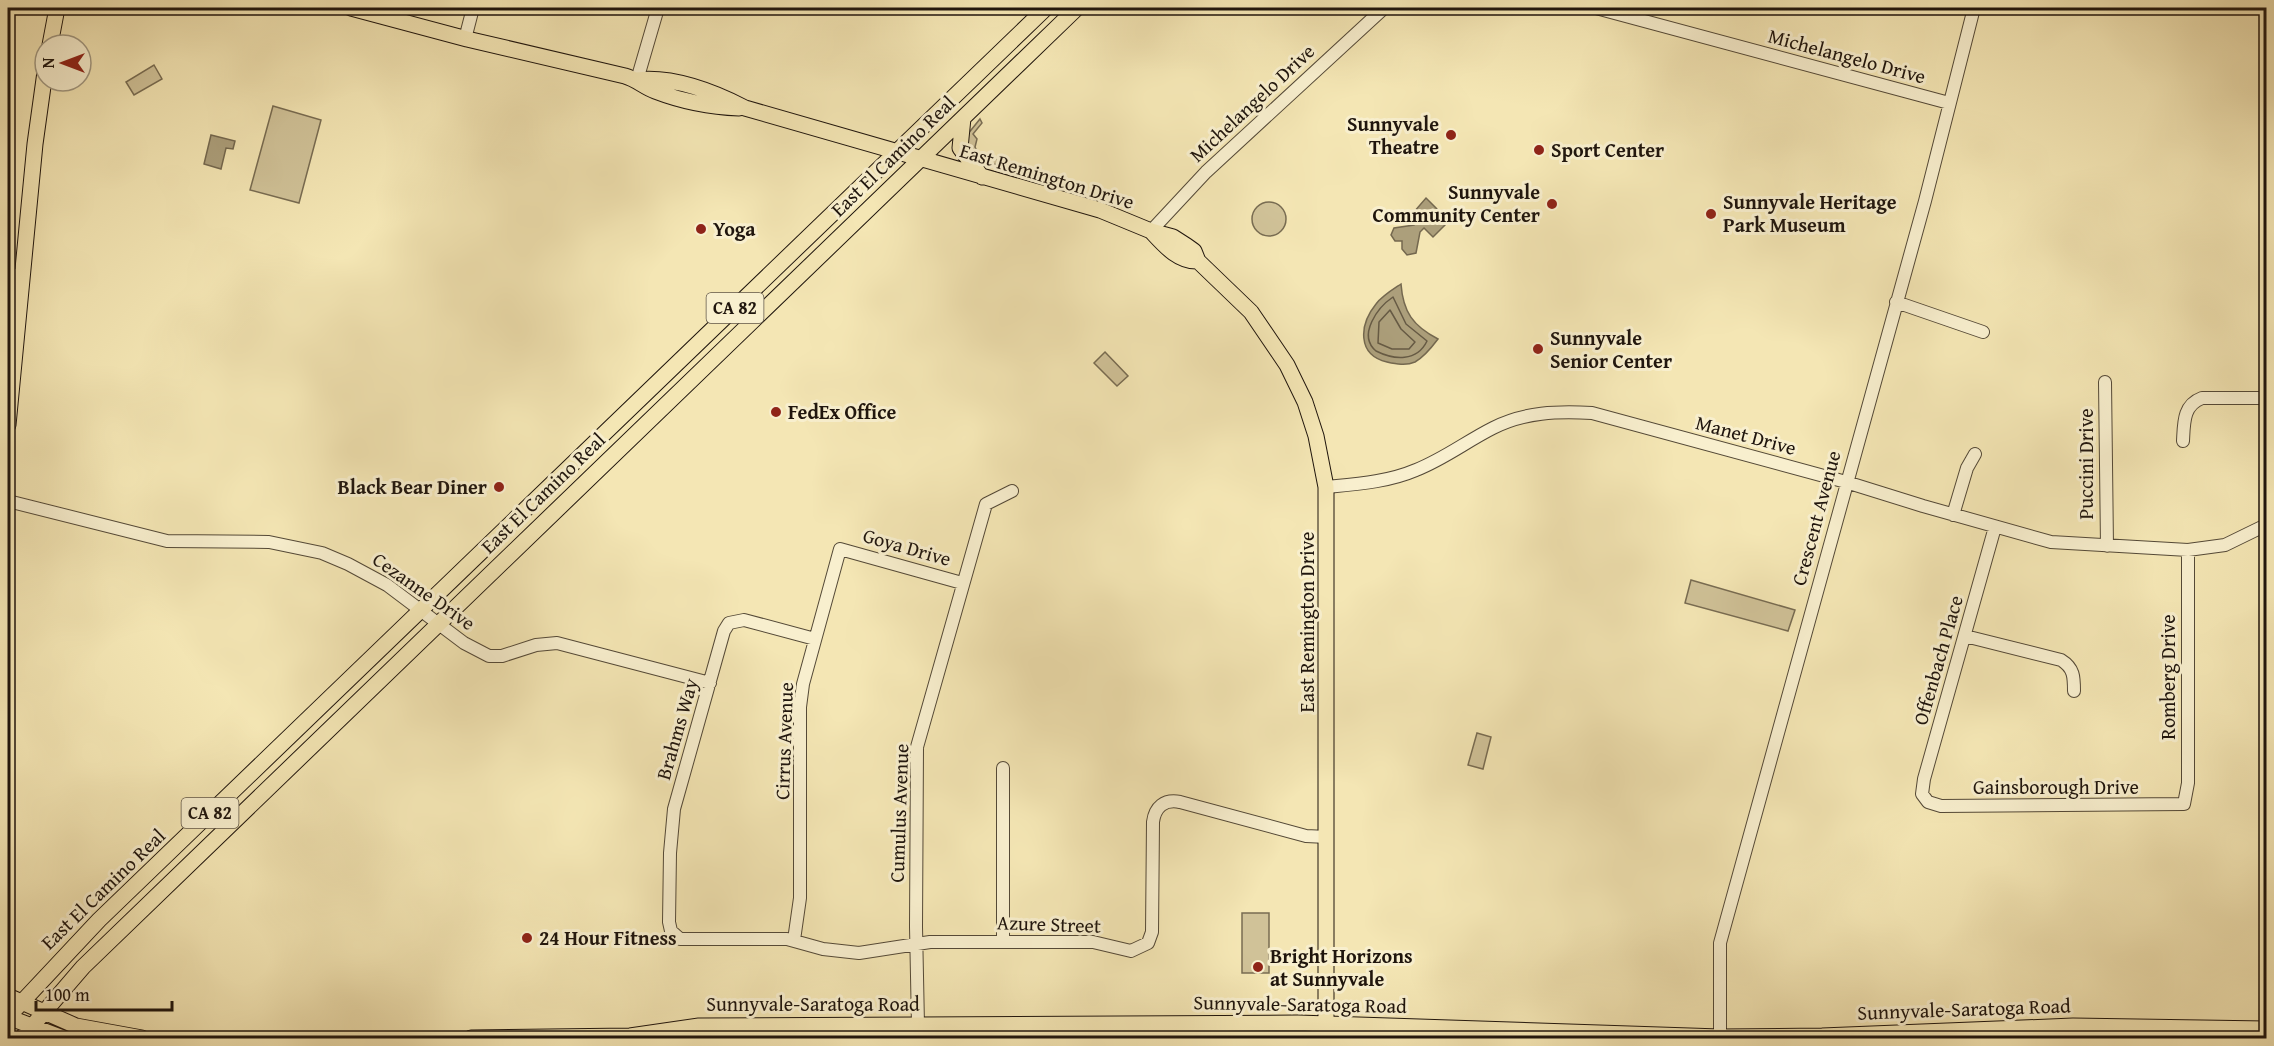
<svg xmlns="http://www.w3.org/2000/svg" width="2274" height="1046" font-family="'Gentium Book Plus',serif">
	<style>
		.green { fill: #d0c298; stroke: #786c52; stroke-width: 1.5 }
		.water { fill: #ac9f7b; stroke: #74684f; stroke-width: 1.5 }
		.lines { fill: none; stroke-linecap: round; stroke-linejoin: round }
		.shore { stroke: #665a44; stroke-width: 1.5 }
		.minor-casing { stroke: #544937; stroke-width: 14 }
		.major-casing { stroke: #1f150d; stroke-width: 17 }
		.minor { stroke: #f8efce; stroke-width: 12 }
		.major { stroke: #f4e6b4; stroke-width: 15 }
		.poi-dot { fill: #8f2418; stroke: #f8efce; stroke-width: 2 }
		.labels { text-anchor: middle; stroke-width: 6; stroke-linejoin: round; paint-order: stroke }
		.shield { fill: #f8efce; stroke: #605647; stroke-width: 1.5 }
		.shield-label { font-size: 18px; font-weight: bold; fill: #1f150d }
		.street-label { font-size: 20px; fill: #1f150d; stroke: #f8efce }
		.poi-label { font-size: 20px; font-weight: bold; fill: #1f150d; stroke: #f8efce; text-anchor: start }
	</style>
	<rect width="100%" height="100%" fill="#f4e6b4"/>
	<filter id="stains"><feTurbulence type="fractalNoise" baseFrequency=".00333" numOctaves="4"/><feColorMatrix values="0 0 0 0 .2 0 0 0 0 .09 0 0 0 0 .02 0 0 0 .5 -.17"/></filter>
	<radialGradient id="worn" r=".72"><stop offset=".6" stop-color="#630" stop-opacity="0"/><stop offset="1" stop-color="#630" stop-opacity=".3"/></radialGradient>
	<path class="green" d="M154 65 162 79 134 95 126 82Z
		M273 106 321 120 299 203 250 190Z
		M980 119 982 123 973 134 977 139 975 147 978 153 1021 167 1020 171 979 160 968 149 967 135Z
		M1252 219a17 17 0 1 1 34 0a17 17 0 1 1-34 0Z
		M1105 352 1128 376 1117 386 1094 363Z
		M1691 580 1795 610 1788 631 1685 603Z
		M1477 733 1491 737 1483 769 1468 765Z
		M1242 913H1269V973H1242Z"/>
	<path class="water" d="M211 135 235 141 233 149 226 148 221 169 204 164Z
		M1426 198 1449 221 1433 237 1424 228 1420 232 1416 253 1407 255 1402 249V241H1395L1391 235 1394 228 1414 225 1418 221 1413 213Z
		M1401 284C1403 312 1413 326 1438 339 1432 347 1424 357 1415 362 1406 366 1396 364 1387 362 1357 355 1359 325 1376 304 1382 296 1392 290 1401 284Z"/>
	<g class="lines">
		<path class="shore" d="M1393 297 1406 324 1427 341C1417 362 1394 360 1376 351 1357 335 1378 307 1393 297Z
			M1390 310 1401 329 1415 342 1409 349H1392L1378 343 1379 322Z"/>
		<g class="minor-casing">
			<path id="minor" d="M1596 8 1949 103
				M465 39 473 8
				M637 80 658 8
				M1151 231 1206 172 1384 8
				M8 274 22 276
				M1896 302 1983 332
				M2105 382 2107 546
				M2183 441C2184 423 2183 405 2202 398H2266
				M1326 487C1357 484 1388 482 1416 470 1444 459 1467 441 1493 428 1524 412 1558 411 1592 413L1846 482 1923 506 2051 542 2188 550 2225 545 2266 525
				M8 501 167 541 269 542 322 553 348 564 387 585 464 643 489 656H502L536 645 557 643 710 683
				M1953 515 1967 468 1975 454
				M1995 527 1924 779 1922 794 1928 802 1941 806 2184 804 2188 783V550
				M1965 636 2061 660C2074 668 2074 677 2074 691
				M815 639 744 620 729 623 724 631 674 809 670 853 669 922 671 931 680 939H787L823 949 859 953 930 942H1093L1131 951 1148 943 1152 932 1153 822C1155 807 1164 799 1180 802L1306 836 1327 837
				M1003 768V942
				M794 940 800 898V707L803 684 840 549 962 583
				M918 1025 916 927 917 747 986 504 1012 491
				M1720 1037V943L1925 201 1974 8
				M1326 1038V1025"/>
		</g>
		<g class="major-casing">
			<path id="major" d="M351 8 467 39 625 76C636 79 644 87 655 91 681 101 711 107 739 108
				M50 45 57 8
				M637 80C673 76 714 92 745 108L1100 210 1151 231 1173 237 1187 246 1194 251 1198 261 1251 312 1287 365 1305 402 1316 436 1326 487V1025
				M963 118 960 148 982 177
				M1151 231C1164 245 1178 262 1198 261
				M8 425 35 144 45 72
				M8 996 76 1026 142 1038
				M8 1017 99 920 1046 8
				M8 1017 63 1038
				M22 1038 83 967 1077 8
				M471 1038 630 1036 699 1026 1298 1023 1720 1037 1822 1036 2073 1026 2266 1029
				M2057 1038C2081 1037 2111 1046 2128 1027"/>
		</g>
		<use href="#minor" class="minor"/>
		<use href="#major" class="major"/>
	</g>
	<g class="poi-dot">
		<circle cx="1451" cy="135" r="6"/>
		<circle cx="1539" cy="150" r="6"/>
		<circle cx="1552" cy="204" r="6"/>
		<circle cx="1711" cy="214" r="6"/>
		<circle cx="701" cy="229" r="6"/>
		<circle cx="1538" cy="349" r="6"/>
		<circle cx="776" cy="412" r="6"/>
		<circle cx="499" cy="487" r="6"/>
		<circle cx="527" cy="938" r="6"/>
		<circle cx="1258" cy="967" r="6"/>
	</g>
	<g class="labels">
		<g class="shield">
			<rect x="706.5" y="293" width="57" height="30" rx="4.5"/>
			<rect x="181.5" y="798" width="57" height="30" rx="4.5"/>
		</g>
		<g class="shield-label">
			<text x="735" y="314">CA 82</text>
			<text x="210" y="819">CA 82</text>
		</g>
		<g class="street-label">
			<text transform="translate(1847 56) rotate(15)" y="7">Michelangelo Drive</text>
			<text transform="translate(1252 103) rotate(-43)" y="7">Michelangelo Drive</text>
			<text transform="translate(893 156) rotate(-44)" y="7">East El Camino Real</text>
			<text transform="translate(1047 176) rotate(17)" y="7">East Remington Drive</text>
			<text transform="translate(1746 435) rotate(15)" y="7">Manet Drive</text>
			<text transform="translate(2086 464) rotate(-90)" y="7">Puccini Drive</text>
			<text transform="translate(543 493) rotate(-44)" y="7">East El Camino Real</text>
			<text transform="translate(1816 518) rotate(-75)" y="7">Crescent Avenue</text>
			<text transform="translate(907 547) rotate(16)" y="7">Goya Drive</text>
			<text transform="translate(424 591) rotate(35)" y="7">Cezanne Drive</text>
			<text transform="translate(1307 622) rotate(-90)" y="7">East Remington Drive</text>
			<text transform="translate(1938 660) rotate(-74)" y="7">Offenbach Place</text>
			<text transform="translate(2168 677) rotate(-90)" y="7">Romberg Drive</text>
			<text transform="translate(677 729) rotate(-74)" y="7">Brahms Way</text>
			<text transform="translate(784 741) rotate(-88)" y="7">Cirrus Avenue</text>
			<text x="2056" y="794">Gainsborough Drive</text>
			<text transform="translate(899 813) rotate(-88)" y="7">Cumulus Avenue</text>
			<text transform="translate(103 889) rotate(-44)" y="7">East El Camino Real</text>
			<text transform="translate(1049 924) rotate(2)" y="7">Azure Street</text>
			<text x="813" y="1011">Sunnyvale-Saratoga Road</text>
			<text transform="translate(1300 1004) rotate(1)" y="7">Sunnyvale-Saratoga Road</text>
			<text transform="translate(1964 1009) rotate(-2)" y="7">Sunnyvale-Saratoga Road</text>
		</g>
		<g class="poi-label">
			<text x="1439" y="131" text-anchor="end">Sunnyvale<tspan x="1439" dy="23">Theatre</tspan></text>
			<text x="1551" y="157">Sport Center</text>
			<text x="1540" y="199" text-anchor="end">Sunnyvale<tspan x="1540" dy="23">Community Center</tspan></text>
			<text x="1723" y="209">Sunnyvale Heritage<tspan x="1723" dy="23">Park Museum</tspan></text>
			<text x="713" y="236">Yoga</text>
			<text x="1550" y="345">Sunnyvale<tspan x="1550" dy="23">Senior Center</tspan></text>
			<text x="788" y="419">FedEx Office</text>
			<text x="487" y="494" text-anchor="end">Black Bear Diner</text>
			<text x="539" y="945">24 Hour Fitness</text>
			<text x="1270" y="963">Bright Horizons<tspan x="1270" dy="23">at Sunnyvale</tspan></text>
		</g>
	</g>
	<rect width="2274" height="1046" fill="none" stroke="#f4e6b4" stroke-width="30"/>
	<rect x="9" y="9" width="2256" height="1028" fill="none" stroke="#1f150d" stroke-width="3"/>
	<rect x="15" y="15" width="2244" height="1016" fill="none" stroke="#1f150d" stroke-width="1.5"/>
	<g transform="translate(63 63) rotate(270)"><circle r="28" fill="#f8efce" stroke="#a19881" stroke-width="1.5"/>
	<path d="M0-4.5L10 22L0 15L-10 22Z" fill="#8f2418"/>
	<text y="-9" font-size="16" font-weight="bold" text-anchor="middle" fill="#1f150d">N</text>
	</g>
	<path d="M36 1001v9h136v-9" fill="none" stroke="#1f150d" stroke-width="3"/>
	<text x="45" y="1001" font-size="18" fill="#1f150d" stroke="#f8efce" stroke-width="4.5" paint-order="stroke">100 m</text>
	<rect width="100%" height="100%" filter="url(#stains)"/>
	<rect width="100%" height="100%" fill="url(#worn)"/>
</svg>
